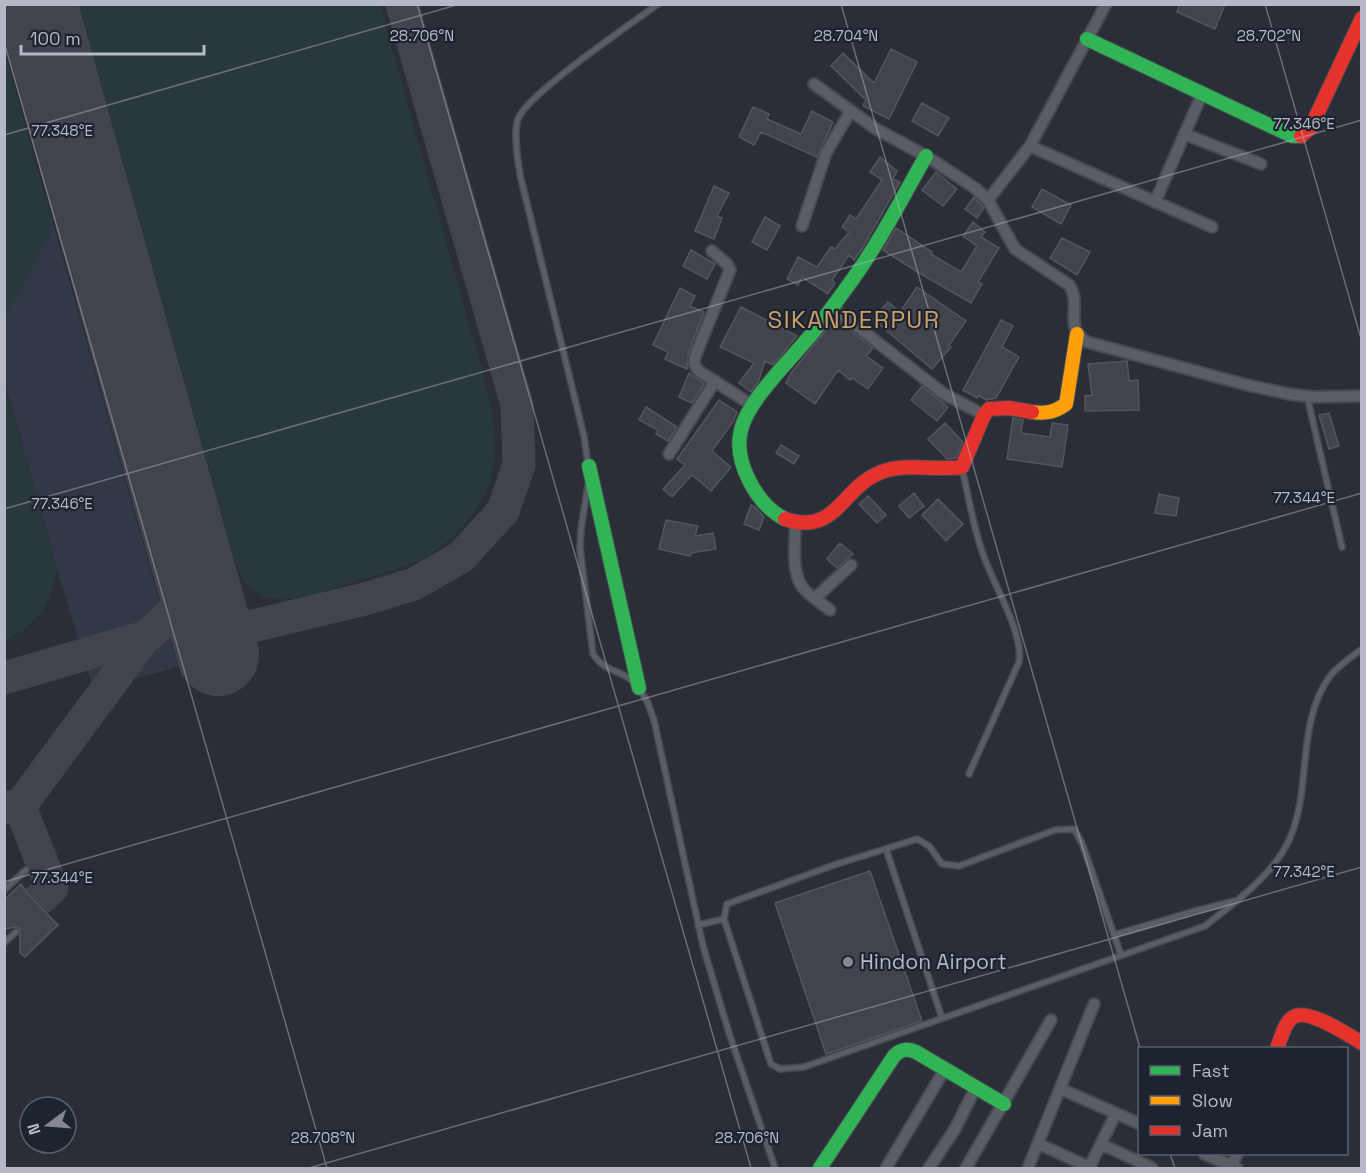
<svg xmlns="http://www.w3.org/2000/svg" width="1366" height="1173" font-family="'Space Grotesk',sans-serif">
	<style>
		.airport { fill: #323845 }
		.green { fill: #28383b }
		.lines { fill: none; stroke-linecap: round; stroke-linejoin: round }
		.taxiway { stroke: #41444c; stroke-width: 33 }
		.runway { stroke: #41444c; stroke-width: 82 }
		.building { fill: #41444b; stroke: #52565d; stroke-width: 1.5 }
		.lane-casing { stroke: #46494f; stroke-width: 8 }
		.street-casing { stroke: #46494f; stroke-width: 14 }
		.fast-casing { stroke: #46494f; stroke-width: 16 }
		.slow-casing { stroke: #46494f; stroke-width: 16 }
		.jam-casing { stroke: #46494f; stroke-width: 16 }
		.lane { stroke: #5a5d64; stroke-width: 5 }
		.street { stroke: #5a5d64; stroke-width: 10 }
		.fast { stroke: #30b455; stroke-width: 14 }
		.slow { stroke: #ff9f0a; stroke-width: 14 }
		.jam { stroke: #e5322d; stroke-width: 14 }
		.ticks { fill: none; stroke: #b5b9c6; stroke-width: 1.5; stroke-opacity: 0.45 }
		.poi-dot { fill: #848894; stroke: #1e2330; stroke-width: 2 }
		.labels { text-anchor: middle; stroke-width: 4.5; stroke-linejoin: round; paint-order: stroke }
		.poi-label { font-size: 21px; fill: #b5b9c6; stroke: #1e2330; text-anchor: start }
		.quarter-label { font-size: 24px; letter-spacing: 1.5px; fill: #caa06c; stroke: #1e2330 }
		.ticks-label { font-size: 15px; text-anchor: middle; fill: #b5b9c6; stroke: #1e2330; stroke-width: 4.5; stroke-linejoin: round; paint-order: stroke }
	</style>
	<rect width="100%" height="100%" fill="#2a2e36"/>
	<path class="airport" d="M49 209 178 667 94 690 57 570 5 383 4 317 50 234Z"/>
	<path class="green" d="M79 5H380L489 396C495 428 500 464 484 495 472 519 452 541 429 555 409 568 383 573 360 580 337 587 314 597 290 599 280 600 268 599 259 594 246 588 240 573 235 562Z
		M4 50 49 209 50 234 5 317Z
		M4 383 57 570C49 604 39 626 5 640Z"/>
	<g class="lines">
		<path class="taxiway" d="M199 588C213 614 223 627 253 626L365 599 414 584 461 557 503 511 519 465 517 405 402 4
			M4 678 145 637C185 606 190 591 186 541
			M20 806 52 888 36 902
			M4 807 20 806 145 637"/>
		<path class="runway" d="M36 4 218 655"/>
	</g>
	<path class="building" d="M1180 4H1225L1215 29 1177 12Z
		M891 49 917 62 889 119 863 106 866 100 831 66 843 53 874 83Z
		M922 103 949 118 938 136 912 121Z
		M753 107 769 114 767 119 801 134 812 111 833 122 817 157 761 132 754 145 739 137Z
		M880 157 897 171 893 179 900 182 862 249 854 260 849 255 832 280 835 283 828 294 802 277 798 285 787 279 798 257 817 267 831 247 835 249 849 232 842 227 850 215 856 219 882 180 870 172Z
		M936 172 957 189 943 206 922 190Z
		M714 186 729 193 717 216 722 218 714 239 695 231Z
		M1042 189 1071 205 1061 224 1032 207Z
		M974 197 984 208 977 218 965 209Z
		M765 217 780 226 767 250 752 242Z
		M973 222 985 232 981 237 999 248 978 282 982 284 971 303 916 271 883 250 896 228 932 252 931 254 961 272 977 246 963 236Z
		M1062 238 1090 252 1077 275 1050 258Z
		M691 250 715 264 707 279 683 266Z
		M917 287 966 321 949 345 951 347 932 369 873 319 888 302 900 312Z
		M680 288 695 296 690 306 704 312 688 354 687 369 665 359 668 352 653 345Z
		M741 307 797 336 773 365 765 361 758 383 751 392 739 383 754 363 720 347Z
		M835 319 873 348 866 356 883 368 868 389 852 378 850 380 838 370 815 404 786 383 791 373Z
		M1001 320 1013 326 1002 347 1019 357 996 398 986 400 978 395 977 398 963 390Z
		M1127 361 1129 381 1138 380 1139 410 1085 411V396L1092 395 1088 364Z
		M689 373 704 384 692 403 679 397Z
		M922 386 948 407 937 421 911 400Z
		M719 400 737 412 733 422 712 451 731 467 711 491 692 475 672 497 663 489 685 465 677 459Z
		M646 407 677 427 668 441 656 434 658 430 639 420Z
		M1329 413 1339 446 1329 449 1319 415Z
		M1013 418 1023 420 1021 433 1050 437 1052 423 1068 425 1062 467 1007 459Z
		M945 423 963 442 956 458 947 459 928 439Z
		M781 445 799 456 794 464 776 453Z
		M914 493 924 506 909 518 899 506Z
		M1159 494 1179 498 1176 516 1155 513Z
		M868 496 886 515 877 523 859 504Z
		M938 499 963 524 946 541 922 515Z
		M751 505 755 507 764 517 759 530 744 524Z
		M666 520 698 526 695 536 713 533 716 549 691 553 690 556 659 549Z
		M840 543 853 554 837 568 827 559Z
		M870 871 922 1021 826 1054 775 903Z
		M21 884 27 893 58 925 25 957 20 953V929L16 927 4 929V900Z"/>
	<g class="lines">
		<g class="lane-casing">
			<path id="lane" d="M1307 396 1342 547
				M588 464 584 436 521 179C518 163 513 134 518 119 527 94 631 24 658 4
				M962 469C969 497 973 527 983 554 993 584 1024 633 1019 662L969 774
				M588 485 581 529 580 548 593 654C607 674 618 668 632 681
				M640 690 647 701 654 720 703 946 729 1033 775 1168
				M886 849 942 1018
				M4 890 26 870
				M698 925 724 919
				M1114 935 1195 911 1235 901
				M4 943 16 932
				M1121 955 1082 843 1074 829 1055 830 959 866 942 864 929 846 917 839 834 865 727 904 724 919 771 1064 780 1069 804 1067 1205 926C1235 902 1274 875 1290 838 1312 787 1296 723 1330 676 1338 666 1351 657 1362 649"/>
		</g>
		<g class="street-casing">
			<path id="street" d="M814 84 876 129 926 156 975 188 988 200 1015 249 1069 285C1083 304 1062 327 1087 342L1247 385 1289 394 1314 397 1362 396
				M1184 134 1261 164
				M1030 146 1212 227
				M988 200 1030 146 1106 4
				M1155 202 1202 94
				M802 226 826 153 850 112
				M712 251 727 264 730 270 696 354C693 362 694 366 700 372L752 405
				M832 307 944 394 984 415
				M669 454 715 381
				M795 523C796 541 791 568 801 585 807 595 820 602 830 610
				M815 598 851 565
				M1061 1089 1140 1124
				M1039 1144 1091 1168
				M1101 1144 1152 1168
				M1204 1154 1237 1168
				M886 1168 945 1069
				M929 1168 955 1129 976 1087
				M966 1168 1051 1020
				M1028 1168 1094 1004
				M1089 1168 1116 1113
				M1231 1168 1237 1154"/>
		</g>
		<g class="fast-casing">
			<path id="fast" d="M1087 39 1292 136H1301
				M589 466 639 688
				M785 519C757 505 733 462 741 430 749 397 797 354 819 325 836 302 854 279 869 255 890 223 907 189 926 156
				M820 1168 894 1056C901 1049 907 1048 916 1052L1004 1104"/>
		</g>
		<g class="slow-casing">
			<path id="slow" d="M1032 412C1046 414 1055 412 1066 404L1077 334"/>
		</g>
		<g class="jam-casing">
			<path id="jam" d="M1301 136 1311 127 1362 18
				M785 519C836 536 841 489 879 473 905 462 935 471 962 467L984 415 989 409 1009 408 1032 412
				M1277 1048C1281 1039 1284 1024 1292 1018 1306 1006 1348 1035 1362 1043"/>
		</g>
		<use href="#lane" class="lane"/>
		<use href="#street" class="street"/>
		<use href="#fast" class="fast"/>
		<use href="#slow" class="slow"/>
		<use href="#jam" class="jam"/>
	</g>
	<path class="ticks" d="M417 4 751 1168M841 4 1140 1048M1265 4 1362 342M4 42 327 1168M4 135 460 4M4 509 1362 120M4 882 1362 493M1170 1154 1175 1168M309 1168 1362 867"/>
	<circle class="poi-dot" cx="848" cy="962" r="6"/>
	<g class="labels">
		<g class="poi-label">
			<text x="860" y="969">Hindon Airport</text>
		</g>
		<g class="quarter-label">
			<text x="854" y="328">SIKANDERPUR</text>
		</g>
	</g>
	<g class="ticks-label">
		<text x="422" y="41">28.706°N</text>
		<text x="846" y="41">28.704°N</text>
		<text x="1269" y="41">28.702°N</text>
		<text x="1304" y="129">77.346°E</text>
		<text x="62" y="136">77.348°E</text>
		<text x="1304" y="503">77.344°E</text>
		<text x="62" y="509">77.346°E</text>
		<text x="1304" y="877">77.342°E</text>
		<text x="62" y="883">77.344°E</text>
		<text x="323" y="1143">28.708°N</text>
		<text x="747" y="1143">28.706°N</text>
	</g>
	<rect width="1366" height="1173" fill="none" stroke="#b5b9c6" stroke-width="12"/>
	<rect x="1138" y="1047" width="210" height="108" fill="#1e2330" stroke="#5a5f6c" stroke-width="1.5"/>
	<rect x="1150" y="1066" width="30" height="9" fill="#30b455" stroke="#5a5f6c" stroke-width="1.5"/>
	<text x="1192" y="1077" font-size="18" fill="#b5b9c6">Fast</text>
	<rect x="1150" y="1096" width="30" height="9" fill="#ff9f0a" stroke="#5a5f6c" stroke-width="1.5"/>
	<text x="1192" y="1107" font-size="18" fill="#b5b9c6">Slow</text>
	<rect x="1150" y="1126" width="30" height="9" fill="#e5322d" stroke="#5a5f6c" stroke-width="1.5"/>
	<text x="1192" y="1137" font-size="18" fill="#b5b9c6">Jam</text>
	<g transform="translate(48 1125) rotate(254)"><circle r="28" fill="#1e2330" stroke="#5a5f6c" stroke-width="1.5"/>
	<path d="M0-4.5L10 22L0 15L-10 22Z" fill="#848894"/>
	<text y="-9" font-size="16" font-weight="bold" text-anchor="middle" fill="#b5b9c6">N</text>
	</g>
	<path d="M21 45v9h183v-9" fill="none" stroke="#b5b9c6" stroke-width="3"/>
	<text x="30" y="45" font-size="18" fill="#b5b9c6" stroke="#1e2330" stroke-width="4.5" paint-order="stroke">100 m</text>
</svg>
